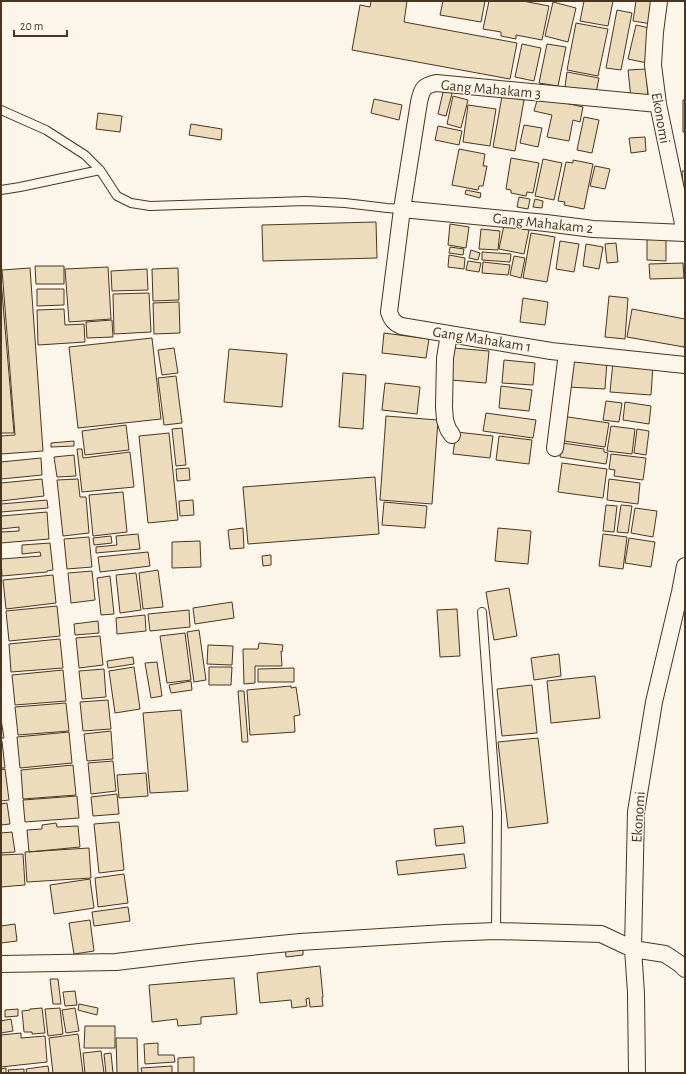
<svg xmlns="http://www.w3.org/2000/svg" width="686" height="1074" font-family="'Alegreya Sans',sans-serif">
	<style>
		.building { fill: #ecdcbc; stroke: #4a3520 }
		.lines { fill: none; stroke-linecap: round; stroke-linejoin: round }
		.service-casing { stroke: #4a3520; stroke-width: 10 }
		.minor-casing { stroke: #4a3520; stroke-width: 18 }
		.service { stroke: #fbf6e9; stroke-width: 8 }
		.minor { stroke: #fbf6e9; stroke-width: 16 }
		.labels { text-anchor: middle; stroke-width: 3; stroke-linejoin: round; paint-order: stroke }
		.street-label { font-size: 15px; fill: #4a3520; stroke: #fbf6e9 }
	</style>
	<rect width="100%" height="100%" fill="#fbf6e9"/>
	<path class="building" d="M371 1H407L404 22 517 43 510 79 352 50 360 5 370 7Z
		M443 1H485L481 22 440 15Z
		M489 1H523L549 6 542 40 516 35V39L501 36V32L483 29Z
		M584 1H613L608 26 580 21Z
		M636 1H648L656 2 652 24 633 21Z
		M553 2 576 8 568 42 545 36Z
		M617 10 632 13 621 70 606 68Z
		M576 23 608 29 598 76 567 70Z
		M636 25 654 29 647 63 628 59Z
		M522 44 541 48 534 81 515 77Z
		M547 44 566 47 558 86 539 83Z
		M646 69 648 96 631 98 628 70Z
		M567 72 599 78 596 93 565 87Z
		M444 88 453 90 446 116 438 114Z
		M453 96 468 100 461 128 447 124Z
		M502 96 524 100 515 151 493 147Z
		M538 97 583 107 580 122 573 120 569 141 547 137 552 115 534 111Z
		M374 99 402 105 399 120 371 113Z
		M683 100H685V132H683Z
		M468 105 496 109 490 146 463 142Z
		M98 113 122 116 120 132 96 129Z
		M584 117 599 120 592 153 577 150Z
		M191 124 222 129 221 140 189 135Z
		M524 125 542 128 538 147 520 143Z
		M438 126 462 131 459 145 435 140Z
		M645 137 646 151 631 153 629 138Z
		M459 149 485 154 483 166H487L483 186H479L478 190 452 185Z
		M511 158 539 163 533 193 527 192 526 196 511 193V190L506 189Z
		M543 159 562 163 554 200 535 196Z
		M573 160 593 164 584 209 564 205 565 202 558 201 566 162 573 163Z
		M595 166 610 169 605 189 590 186Z
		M682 171H685L684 205Z
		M466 190 481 193 480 198 465 194Z
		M519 197 530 199 528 209 517 207Z
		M535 199 543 201 542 208 533 207Z
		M376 222 377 258 263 261 262 225Z
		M450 224 469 227 466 248 448 245Z
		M504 225 529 230 524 254 499 249Z
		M481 229 500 231 498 250 479 249Z
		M531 233 555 237 547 282 523 278Z
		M666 237V261L647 260V238Z
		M560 241 579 244 574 272 556 269Z
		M616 243 618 262 607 263 605 244Z
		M586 244 603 247 599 269 583 266Z
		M450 247 464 249 463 255 449 253Z
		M471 250 480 253 478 260 469 258Z
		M482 252 511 254 510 262 482 260Z
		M449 255 465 258 464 269 448 267Z
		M514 256 525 258 521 278 510 275Z
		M468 261 481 263 479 272 466 270Z
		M483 262 510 265 508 275 482 273Z
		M683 263 684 278 650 279 649 264Z
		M35 266H64V284H36Z
		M108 267 111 319 69 322 65 269Z
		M30 268 43 451 1 454V436L15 435 2 270Z
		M178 268 179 300 153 301 152 269Z
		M147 269 148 290 112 291 111 271Z
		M1 280 14 433H1Z
		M37 289H64V305L37 306Z
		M149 293 151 332 114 334 113 294Z
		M609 296 628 298 625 339 605 337Z
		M523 298 548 302 545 325 520 322Z
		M179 302 180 333 154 334 153 303Z
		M64 309 65 325 84 324 85 342 38 345 37 310Z
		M632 309 685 319V342L684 347 627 337Z
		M112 320 113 337 87 338 86 322Z
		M384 333 429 339 426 358 382 353Z
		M152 338 161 419 78 428 69 347Z
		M174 348 178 373 162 375 158 350Z
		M454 348 489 351 486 383 451 380Z
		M229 349 287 354 282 407 224 402Z
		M570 358 607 361 605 389 568 387Z
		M504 360 535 363 533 385 502 383Z
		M613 362 653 365 651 395 610 392Z
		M343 373 366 375 363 429 339 427Z
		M176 376 182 423 164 425 158 378Z
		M385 383 420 387 417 414 382 410Z
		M501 386 532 390 529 411 499 408Z
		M606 401 622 403 619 422 603 420Z
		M625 402 651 406 649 424 623 420Z
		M486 413 536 420 533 438 483 431Z
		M386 416 438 420 432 504 380 500Z
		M561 416 609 423 605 447 557 440Z
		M126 425 129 450 85 455 82 431Z
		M611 426 635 429 632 454 607 451Z
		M182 428 186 465 176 466 172 429Z
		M637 429 649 431 646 455 634 453Z
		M456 432 493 436 490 458 453 454Z
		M169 433 178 520 148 523 139 436Z
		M499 436 532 440 529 464 496 460Z
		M74 441V446L51 447V443Z
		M562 443 604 449V452L608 453 606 464 560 457Z
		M77 449H82L83 458 130 452 134 487 82 492Z
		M611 454 646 458 643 480 614 476 615 470 609 469Z
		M74 455 76 476 57 477 54 457Z
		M41 458 42 475 1 479V462Z
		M562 463 607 469 603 498 558 492Z
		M189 468 190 480 177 481 176 469Z
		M375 477 379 534 248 544 243 487Z
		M42 479 44 496 1 501V483Z
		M78 479 80 497H86L89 533 63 536 57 480Z
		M609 479 640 483 638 504 607 500Z
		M123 492 127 532 93 536 89 495Z
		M47 500 48 508 1 512V504Z
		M193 500 194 515 180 516 179 501Z
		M384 502 427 506 425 528 382 525Z
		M606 505 617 506 614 532 603 531Z
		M621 505 632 506 628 533 617 532Z
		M635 508 657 511 653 537 631 533Z
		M47 512 49 539 1 543V532L19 531V527L1 529V516Z
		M243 528 244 548 230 549 228 530Z
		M498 528 531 531 528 564 495 561Z
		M138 534 140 549 96 553V547L117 545 116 536Z
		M603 534 627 537 623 569 599 566Z
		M111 536 112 543 94 545 93 538Z
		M89 537 92 567 67 569 64 539Z
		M629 538 655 542 651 567 625 563Z
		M200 541 201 567 172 568V542Z
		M50 543 53 570 47 571V572L2 576 1 559 41 556 40 552 22 554V545Z
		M148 552 150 566 100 572 98 557Z
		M271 555V565L263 566 262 556Z
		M158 570 163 607 143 609 139 573Z
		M92 571 95 600 71 603 68 573Z
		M136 573 141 610 120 613 116 575Z
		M53 575 56 603 6 609 3 580Z
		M110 576 114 614 101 615 97 578Z
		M509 588 517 636 494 640 486 592Z
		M232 602 234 618 195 624 193 608Z
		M57 606 60 636 9 641 6 611Z
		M457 609 460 656 440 657 437 610Z
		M189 610 190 627 150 631 148 614Z
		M145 615 146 631 117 634 116 618Z
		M98 621 99 633 75 635 74 624Z
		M199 630 206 680 194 682 187 632Z
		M185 633 191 680 167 683 160 636Z
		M100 636 103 665 79 668 76 638Z
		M60 639 63 668 11 672 9 644Z
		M259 643 283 645 282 652 281 651 282 666H255V683L244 684 243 649H258Z
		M208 645 233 646 232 665 207 664Z
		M559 654 561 676 534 680 531 658Z
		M133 657 134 664 108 668 107 661Z
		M157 662 162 696 151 698 145 663Z
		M134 667 140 709 115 713 109 671Z
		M209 667H232L231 685H209Z
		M294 668V682H258V669Z
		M104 669 106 697 82 699 79 671Z
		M63 670 66 701 15 705 12 675Z
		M595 676 600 718 551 723 547 681Z
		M191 681 192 690 171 693 169 685Z
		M532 685 537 733 502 736 497 689Z
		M291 686V688L296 687 300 715 294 716 295 732 250 735 247 690Z
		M238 691H244L248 742H242Z
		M108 700 111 729 83 731 80 702Z
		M66 703 69 731 18 735 15 707Z
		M181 710 188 791 150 793 143 713Z
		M1 719 4 738H1Z
		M111 731 113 759 87 761 84 734Z
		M69 732 72 763 20 768 17 737Z
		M538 738 548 823 508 828 498 742Z
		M1 741H2L5 768H1Z
		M113 761 116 791 91 794 88 763Z
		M73 765 76 795 23 799 21 770Z
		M5 769 9 800 1 801V770Z
		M146 773 148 796 119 798 117 775Z
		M117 794 119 814 93 816 91 797Z
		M77 796 79 818 25 822 23 800Z
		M7 803 10 824 1 825V804Z
		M119 822 124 870 99 873 94 824Z
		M56 823 57 827 78 826 80 847 29 852 27 830 42 829V825Z
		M463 826 465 843 436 846 434 829Z
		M12 832 15 852 1 853V833Z
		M89 848 91 878 27 882 25 852Z
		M23 854 25 885 1 887V855Z
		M464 854 466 868 398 875 396 861Z
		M124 874 128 903 98 907 95 878Z
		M90 879 94 908 54 914 50 885Z
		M128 907 130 921 94 926 92 912Z
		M90 920 94 951 74 954 69 923Z
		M15 924 17 941 1 943V926Z
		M303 946V955L286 957 285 947Z
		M320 966 323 997H322L323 1006 310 1007 309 998 306 999 307 1006 292 1008 291 1000 260 1003 257 973Z
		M234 978 237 1014 201 1017V1024L178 1026 177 1019 152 1022 149 985Z
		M50 979H58L61 1004H53Z
		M75 991 77 1005 65 1006 63 992Z
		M79 1004 98 1008 97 1015 78 1010Z
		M42 1008 45 1033 32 1034V1032H24L22 1011 30 1010V1009Z
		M60 1008 63 1034 48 1036 45 1009Z
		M75 1008 79 1031 66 1033 62 1010Z
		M18 1009V1016L5 1017V1010Z
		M11 1019 13 1031 1 1033V1021Z
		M85 1026H115V1048H84Z
		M21 1033V1038L45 1036 47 1062 1 1067V1035Z
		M78 1034 83 1073H53L49 1038Z
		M116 1038H137L138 1073H117Z
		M158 1043V1055H174L175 1062 145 1064 144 1044Z
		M101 1051 104 1073H85L83 1053Z
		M111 1053 113 1073H106L104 1054Z
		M194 1057V1073H178V1058Z
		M48 1066 49 1073H27L26 1069Z
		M172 1066V1073H142L141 1068Z
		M6 1068V1073H1V1069Z
		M24 1069V1073H9L8 1070Z"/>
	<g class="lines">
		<g class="service-casing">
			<path id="service" d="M1 110 46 130 85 155 100 170 117 196 131 203 150 206 306 201 345 203 387 208 402 209
				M1 190 20 187 100 170
				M482 612 497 813 496 931"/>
		</g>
		<g class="minor-casing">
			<path id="minor" d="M659 1 655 32 653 65 658 104 685 233
				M658 104 436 83C422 86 422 90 419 102L402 209 389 312C391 319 394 323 401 326L551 351 685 365
				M402 209 546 223 593 229 685 233
				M449 334 445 358 444 407 445 420 448 429 452 435
				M555 448 567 353
				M1 964 116 962 199 952 300 942 445 933 496 931 601 934 633 949 665 954 680 964 685 969
				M637 1073 636 993 633 949 636 812 654 702 680 592 685 566"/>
		</g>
		<use href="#service" class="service"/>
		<use href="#minor" class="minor"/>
	</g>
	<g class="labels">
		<g class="street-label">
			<text transform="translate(491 89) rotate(5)" y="5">Gang Mahakam 3</text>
			<text transform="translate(661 118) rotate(80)" y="5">Ekonomi</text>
			<text transform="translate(543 223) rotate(6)" y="5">Gang Mahakam 2</text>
			<text transform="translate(482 339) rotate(9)" y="5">Gang Mahakam 1</text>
			<text transform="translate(638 817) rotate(-86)" y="5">Ekonomi</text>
		</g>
	</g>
	<rect width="686" height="1074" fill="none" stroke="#4a3520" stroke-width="4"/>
	<path d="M14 30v6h53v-6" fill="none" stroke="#4a3520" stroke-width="2"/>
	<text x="20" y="30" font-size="12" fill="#4a3520" stroke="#fbf6e9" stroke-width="3" paint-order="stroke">20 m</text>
</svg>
